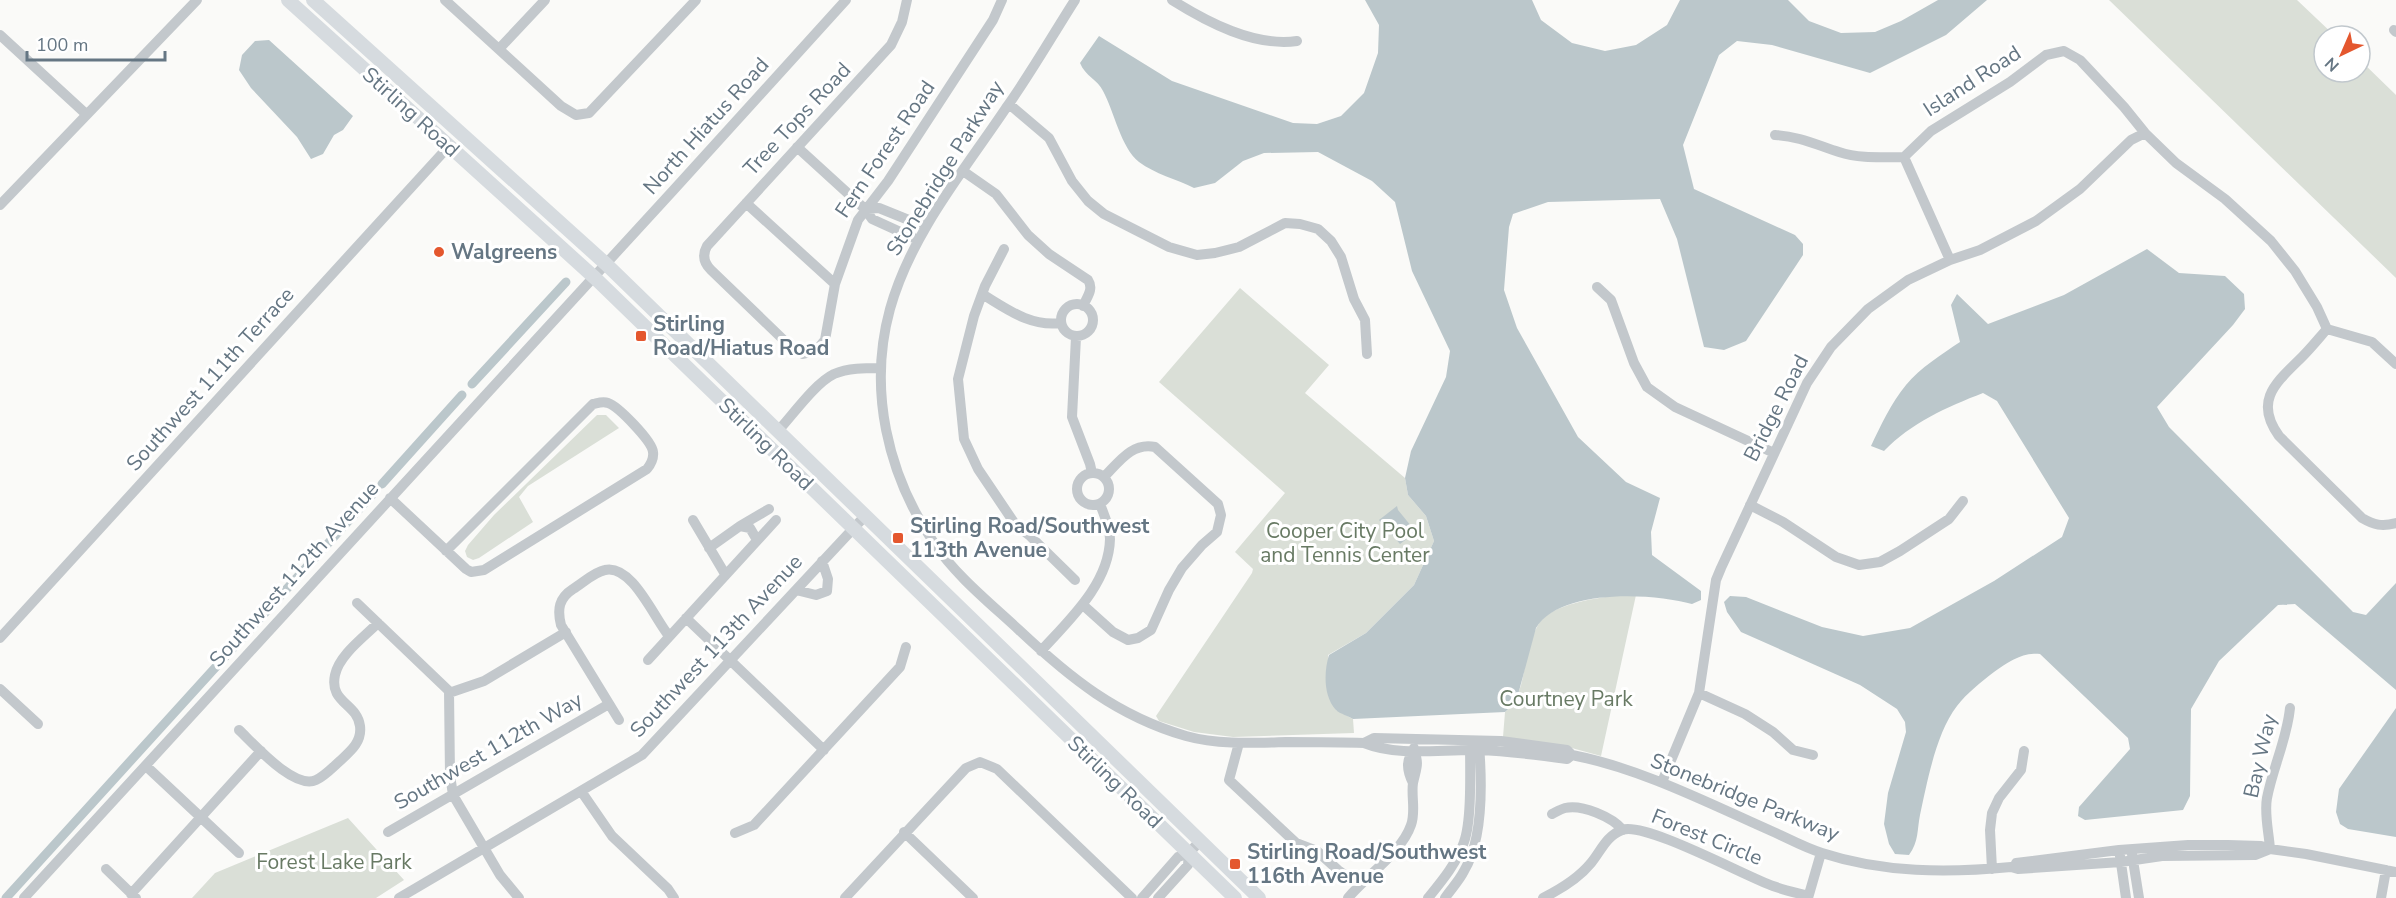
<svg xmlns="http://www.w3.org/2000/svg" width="2396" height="898" font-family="'Nunito Sans',sans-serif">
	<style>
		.green { fill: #dadfd7 }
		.water { fill: #bbc7cb }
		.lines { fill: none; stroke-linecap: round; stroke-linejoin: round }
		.canal { stroke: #bbc7cb; stroke-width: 9 }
		.minor { stroke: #c3c8cc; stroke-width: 10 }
		.major { stroke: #d6dbdf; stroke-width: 14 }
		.poi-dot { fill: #e4572e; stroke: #fff; stroke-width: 2 }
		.labels { text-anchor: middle; stroke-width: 6; stroke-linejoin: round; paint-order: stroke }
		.street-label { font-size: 21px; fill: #657683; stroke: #fff }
		.poi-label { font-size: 21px; font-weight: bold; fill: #657683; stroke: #fff; text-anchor: start }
		.park-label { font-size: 21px; fill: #687a64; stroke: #fff }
	</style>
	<rect width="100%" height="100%" fill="#fafaf8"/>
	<path class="green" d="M2109 0H2297L2335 36H2324V72H2360V60L2396 95V278Z
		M1240 288 1329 365 1305 393 1405 478 1408 495 1426 516 1434 541 1414 585 1366 633 1328 655 1336 710 1353 719 1354 733 1233 737 1194 732 1159 721 1156 716 1252 573 1253 569 1235 552 1285 493 1159 382Z
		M597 415H606L619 428 528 486 519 497 533 522 479 558 473 560 467 557 465 551 468 545 494 515Z
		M1626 594 1636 595 1601 756 1568 747 1503 737 1505 712C1515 705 1517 697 1521 685 1526 666 1527 644 1537 627 1549 602 1601 598 1626 594Z
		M348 818 404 880 376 898H192L215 873Z"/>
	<path class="water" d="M1365 0H1532L1541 20 1572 43 1605 51 1636 45 1667 25 1680 0H1788L1809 21 1841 33 1875 32 1901 21 1938 0H1987L1946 35 1870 73 1772 45 1737 41 1719 55 1683 145 1694 189 1795 235 1803 244V255L1746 341 1724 350 1704 347 1677 239 1660 199 1548 202 1513 214 1509 227 1504 290 1517 328 1578 437 1626 482 1660 498 1651 532 1652 555 1701 591V600L1692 604C1653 593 1560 588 1536 628L1516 702 1505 712 1353 719C1349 716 1340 714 1336 710 1323 696 1324 671 1329 655L1366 633 1414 585 1434 541 1426 516 1408 495 1405 478 1411 451 1446 377 1450 351 1412 271 1395 202 1372 181 1318 152 1264 153 1243 161 1215 183 1194 188C1176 179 1155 174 1139 162 1121 148 1114 111 1103 91 1098 80 1085 76 1080 63L1099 36 1172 81 1293 123 1317 124 1341 116 1364 93 1378 53 1379 25Z
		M269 40 353 116 343 130 334 135 323 154 311 159 297 137 251 88 239 70 242 55 255 41Z
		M2147 249 2179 273 2225 276 2244 294 2245 309 2233 325 2157 407 2169 427 2353 612 2366 615 2396 583V690L2295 604 2278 605 2219 661 2191 709 2190 796 2183 810 2085 820 2078 816 2079 807 2130 749 2128 738 2040 654C2023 652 2008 662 1994 672 1981 682 1967 693 1957 706 1936 733 1927 783 1920 815 1917 830 1919 841 1909 855L1895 854 1889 844 1884 824 1888 793 1906 732 1905 722 1897 709 1860 685 1741 632 1727 612 1724 602 1730 596 1746 597 1822 627 1863 636 1910 628 1994 581 2062 537 2069 518 1997 401 1983 393C1947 407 1911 423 1884 451L1871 446C1881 425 1891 403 1906 385 1920 368 1942 354 1960 342L1951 305 1957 294 1988 324 2064 295Z
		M1397 506 1398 510 1416 532 1400 544 1379 520Z
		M2396 708V837L2348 829 2340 824 2336 812 2339 789Z"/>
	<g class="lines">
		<path class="canal" d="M472 384 566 282
			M382 484 462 395
			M6 898 372 495"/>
		<path class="minor" d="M445 0 561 106 576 115 589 113 696 0
			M907 0 902 22 891 45 707 246C702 255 704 263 711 270L793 349 803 354 816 351 825 340 835 284 858 220 888 181 993 20 1002 0
			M1075 0C1052 36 1031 73 1006 108 963 172 911 234 890 309 868 389 887 474 934 543 956 576 990 603 1019 630 1070 678 1117 716 1186 736 1218 745 1253 743 1286 742 1312 742 1338 742 1364 743 1399 757 1441 749 1479 750 1508 751 1538 755 1567 759L1572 755
			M1172 0C1207 22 1254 47 1297 41
			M2394 30 2396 32
			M0 35 86 114
			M499 49 545 0
			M1009 104 1049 138 1072 181 1088 201 1104 214 1169 247 1197 255 1215 253 1239 247 1285 223 1300 224 1318 229 1331 241 1341 257 1354 299 1365 320 1367 354
			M1775 135C1798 136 1817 145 1839 152 1860 159 1881 157 1904 157
			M797 147 865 209 872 219 918 240
			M1904 157 1931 131 2010 82 2046 55 2064 51 2080 60 2124 107 2145 133 2176 163 2225 199 2271 241 2295 271 2317 307 2327 329
			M1904 157 1950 260
			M963 171 996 194 1028 235 1049 254 1088 280C1094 289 1087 297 1083 306
			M746 203 835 284
			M0 205 197 0
			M865 209 879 208 926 227
			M1004 249 985 286 974 316 958 379 964 439 978 469 1015 524 1029 535 1075 580
			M1597 287 1611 300 1634 363 1647 387 1675 407 1774 453
			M982 294C1007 309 1030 327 1061 323
			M1061 320a16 16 0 1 1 32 0a16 16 0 1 1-32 0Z
			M2327 329C2319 338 2311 348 2302 357 2277 382 2253 400 2279 436L2362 518C2374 525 2382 527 2396 523
			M2327 329 2372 342 2396 364
			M1076 337 1072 417 1090 464 1092 473
			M777 432C792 416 815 383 834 374 848 368 865 368 880 368
			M1077 489a16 16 0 1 1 32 0a16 16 0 1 1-32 0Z
			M390 498 466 569 471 572 484 570 647 469C651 464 654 459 653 452 652 441 618 406 608 403 603 401 598 403 593 404L446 551
			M1750 505 1783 522 1836 557 1859 565 1880 562 1900 551 1949 519 1963 501
			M693 520 725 574
			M740 526 769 509
			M709 548 740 526 750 528 757 540
			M796 590 816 595 827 591 828 579 822 561
			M357 603 449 691 450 775 453 795 500 875 519 898
			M1083 605 1113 632 1128 640 1138 638 1151 630 1169 590 1182 568 1202 545 1217 532 1221 515 1218 504 1155 447C1132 442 1119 462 1104 477
			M686 618 824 750
			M0 638 449 146
			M1041 651C1069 620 1109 584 1110 539 1110 527 1104 515 1100 504
			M648 660 776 520
			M0 689 38 724
			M449 693 484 681 566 632
			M1699 693 1745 714 1773 732 1793 750 1813 755
			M619 720 561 625C557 609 559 598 573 589 583 583 594 572 605 570 632 564 654 618 669 636
			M239 730C254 744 294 790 316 780 325 776 334 766 341 760 352 750 362 741 360 726 357 703 329 703 335 675 339 655 364 637 378 623
			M1239 743 1229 780 1296 843 1317 851 1338 870 1359 885
			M1364 743 1374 738 1501 741 1567 750 1572 755C1643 769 1710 804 1776 833 1791 840 1806 848 1822 853 1883 873 1948 873 2011 867L2018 869 2121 862 2162 856 2255 855 2270 849
			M146 766 239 853
			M1662 782 1699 693 1716 580 1721 568 1807 383 1831 347 1868 309 1908 280 1950 260 1980 250 2036 221 2080 189 2131 140 2145 133
			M1413 783C1408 773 1405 760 1414 751
			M581 791 612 836 668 889 674 898
			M1552 814C1556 812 1561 809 1565 808 1582 804 1612 817 1623 830
			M388 832 609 704
			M904 832 973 898
			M735 833 754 825 900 667 906 647
			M2270 849C2269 833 2264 814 2267 798 2273 767 2287 739 2290 708
			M2132 854 2139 898
			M2120 856 2126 898
			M2016 863 2119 850 2188 845H2228L2261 846 2270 849 2306 854 2396 872
			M106 869 136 898
			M1992 869 1990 830 1992 813 1999 798 2021 770 2024 751
			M131 894 261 751
			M24 898C299 599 574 301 846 0
			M399 898 642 755 865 516
			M845 898 966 768 980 762 997 769 1132 898
			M1142 898 1178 857 1189 853 1200 841
			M1158 898 1188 865 1189 853
			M1348 898C1366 876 1402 852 1411 825 1416 812 1411 796 1413 783 1417 765 1419 766 1414 748
			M1428 898C1441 882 1457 863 1464 842 1472 820 1470 769 1470 743
			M1445 898C1451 889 1459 881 1464 871 1484 838 1482 782 1479 745
			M1543 898C1561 889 1578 879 1591 863 1601 851 1606 836 1622 830 1644 821 1745 876 1773 886 1784 890 1797 893 1808 896
			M1808 898 1821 853
			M2381 898 2386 870"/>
		<path class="major" d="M288 0 595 278 1235 898
			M313 0 606 264 1259 898"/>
	</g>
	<g class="poi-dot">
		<circle cx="439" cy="252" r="6"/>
		<rect x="635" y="330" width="12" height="12" rx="3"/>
		<rect x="892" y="532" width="12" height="12" rx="3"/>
		<rect x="1229" y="858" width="12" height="12" rx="3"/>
	</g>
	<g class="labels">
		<g class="street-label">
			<text transform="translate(1972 81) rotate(-33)" y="7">Island Road</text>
			<text transform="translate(411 112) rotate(42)" y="7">Stirling Road</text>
			<text transform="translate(797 119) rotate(-47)" y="7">Tree Tops Road</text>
			<text transform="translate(706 126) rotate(-48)" y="7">North Hiatus Road</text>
			<text transform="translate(885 149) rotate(-56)" y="7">Fern Forest Road</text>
			<text transform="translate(945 168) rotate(-58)" y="7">Stonebridge Parkway</text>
			<text transform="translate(210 379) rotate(-48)" y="7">Southwest 111th Terrace</text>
			<text transform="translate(1776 408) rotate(-63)" y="7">Bridge Road</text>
			<text transform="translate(766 444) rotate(44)" y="7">Stirling Road</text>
			<text transform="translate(294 574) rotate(-48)" y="7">Southwest 112th Avenue</text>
			<text transform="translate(716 646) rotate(-47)" y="7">Southwest 113th Avenue</text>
			<text transform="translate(488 751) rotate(-30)" y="7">Southwest 112th Way</text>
			<text transform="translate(2260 756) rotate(-77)" y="7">Bay Way</text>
			<text transform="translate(1115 782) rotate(44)" y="7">Stirling Road</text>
			<text transform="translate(1745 797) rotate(22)" y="7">Stonebridge Parkway</text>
			<text transform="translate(1707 837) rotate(22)" y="7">Forest Circle</text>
		</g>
		<g class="poi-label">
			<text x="451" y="259">Walgreens</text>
			<text x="653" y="331">Stirling<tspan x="653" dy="24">Road/Hiatus Road</tspan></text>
			<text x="910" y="533">Stirling Road/Southwest<tspan x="910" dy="24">113th Avenue</tspan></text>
			<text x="1247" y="859">Stirling Road/Southwest<tspan x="1247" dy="24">116th Avenue</tspan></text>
		</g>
		<g class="park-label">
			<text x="1345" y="538">Cooper City Pool<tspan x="1345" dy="24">and Tennis Center</tspan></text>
			<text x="1566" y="706">Courtney Park</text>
			<text x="334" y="869">Forest Lake Park</text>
		</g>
	</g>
	<g transform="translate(2342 54) rotate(224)"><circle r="28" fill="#ffffff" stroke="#c1c8cd" stroke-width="1.5"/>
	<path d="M0-4.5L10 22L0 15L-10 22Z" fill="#e4572e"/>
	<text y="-9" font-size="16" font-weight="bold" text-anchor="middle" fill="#657683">N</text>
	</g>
	<path d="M27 51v9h138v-9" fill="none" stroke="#657683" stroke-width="3"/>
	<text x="36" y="51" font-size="18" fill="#657683" stroke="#ffffff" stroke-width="4.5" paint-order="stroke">100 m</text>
</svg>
